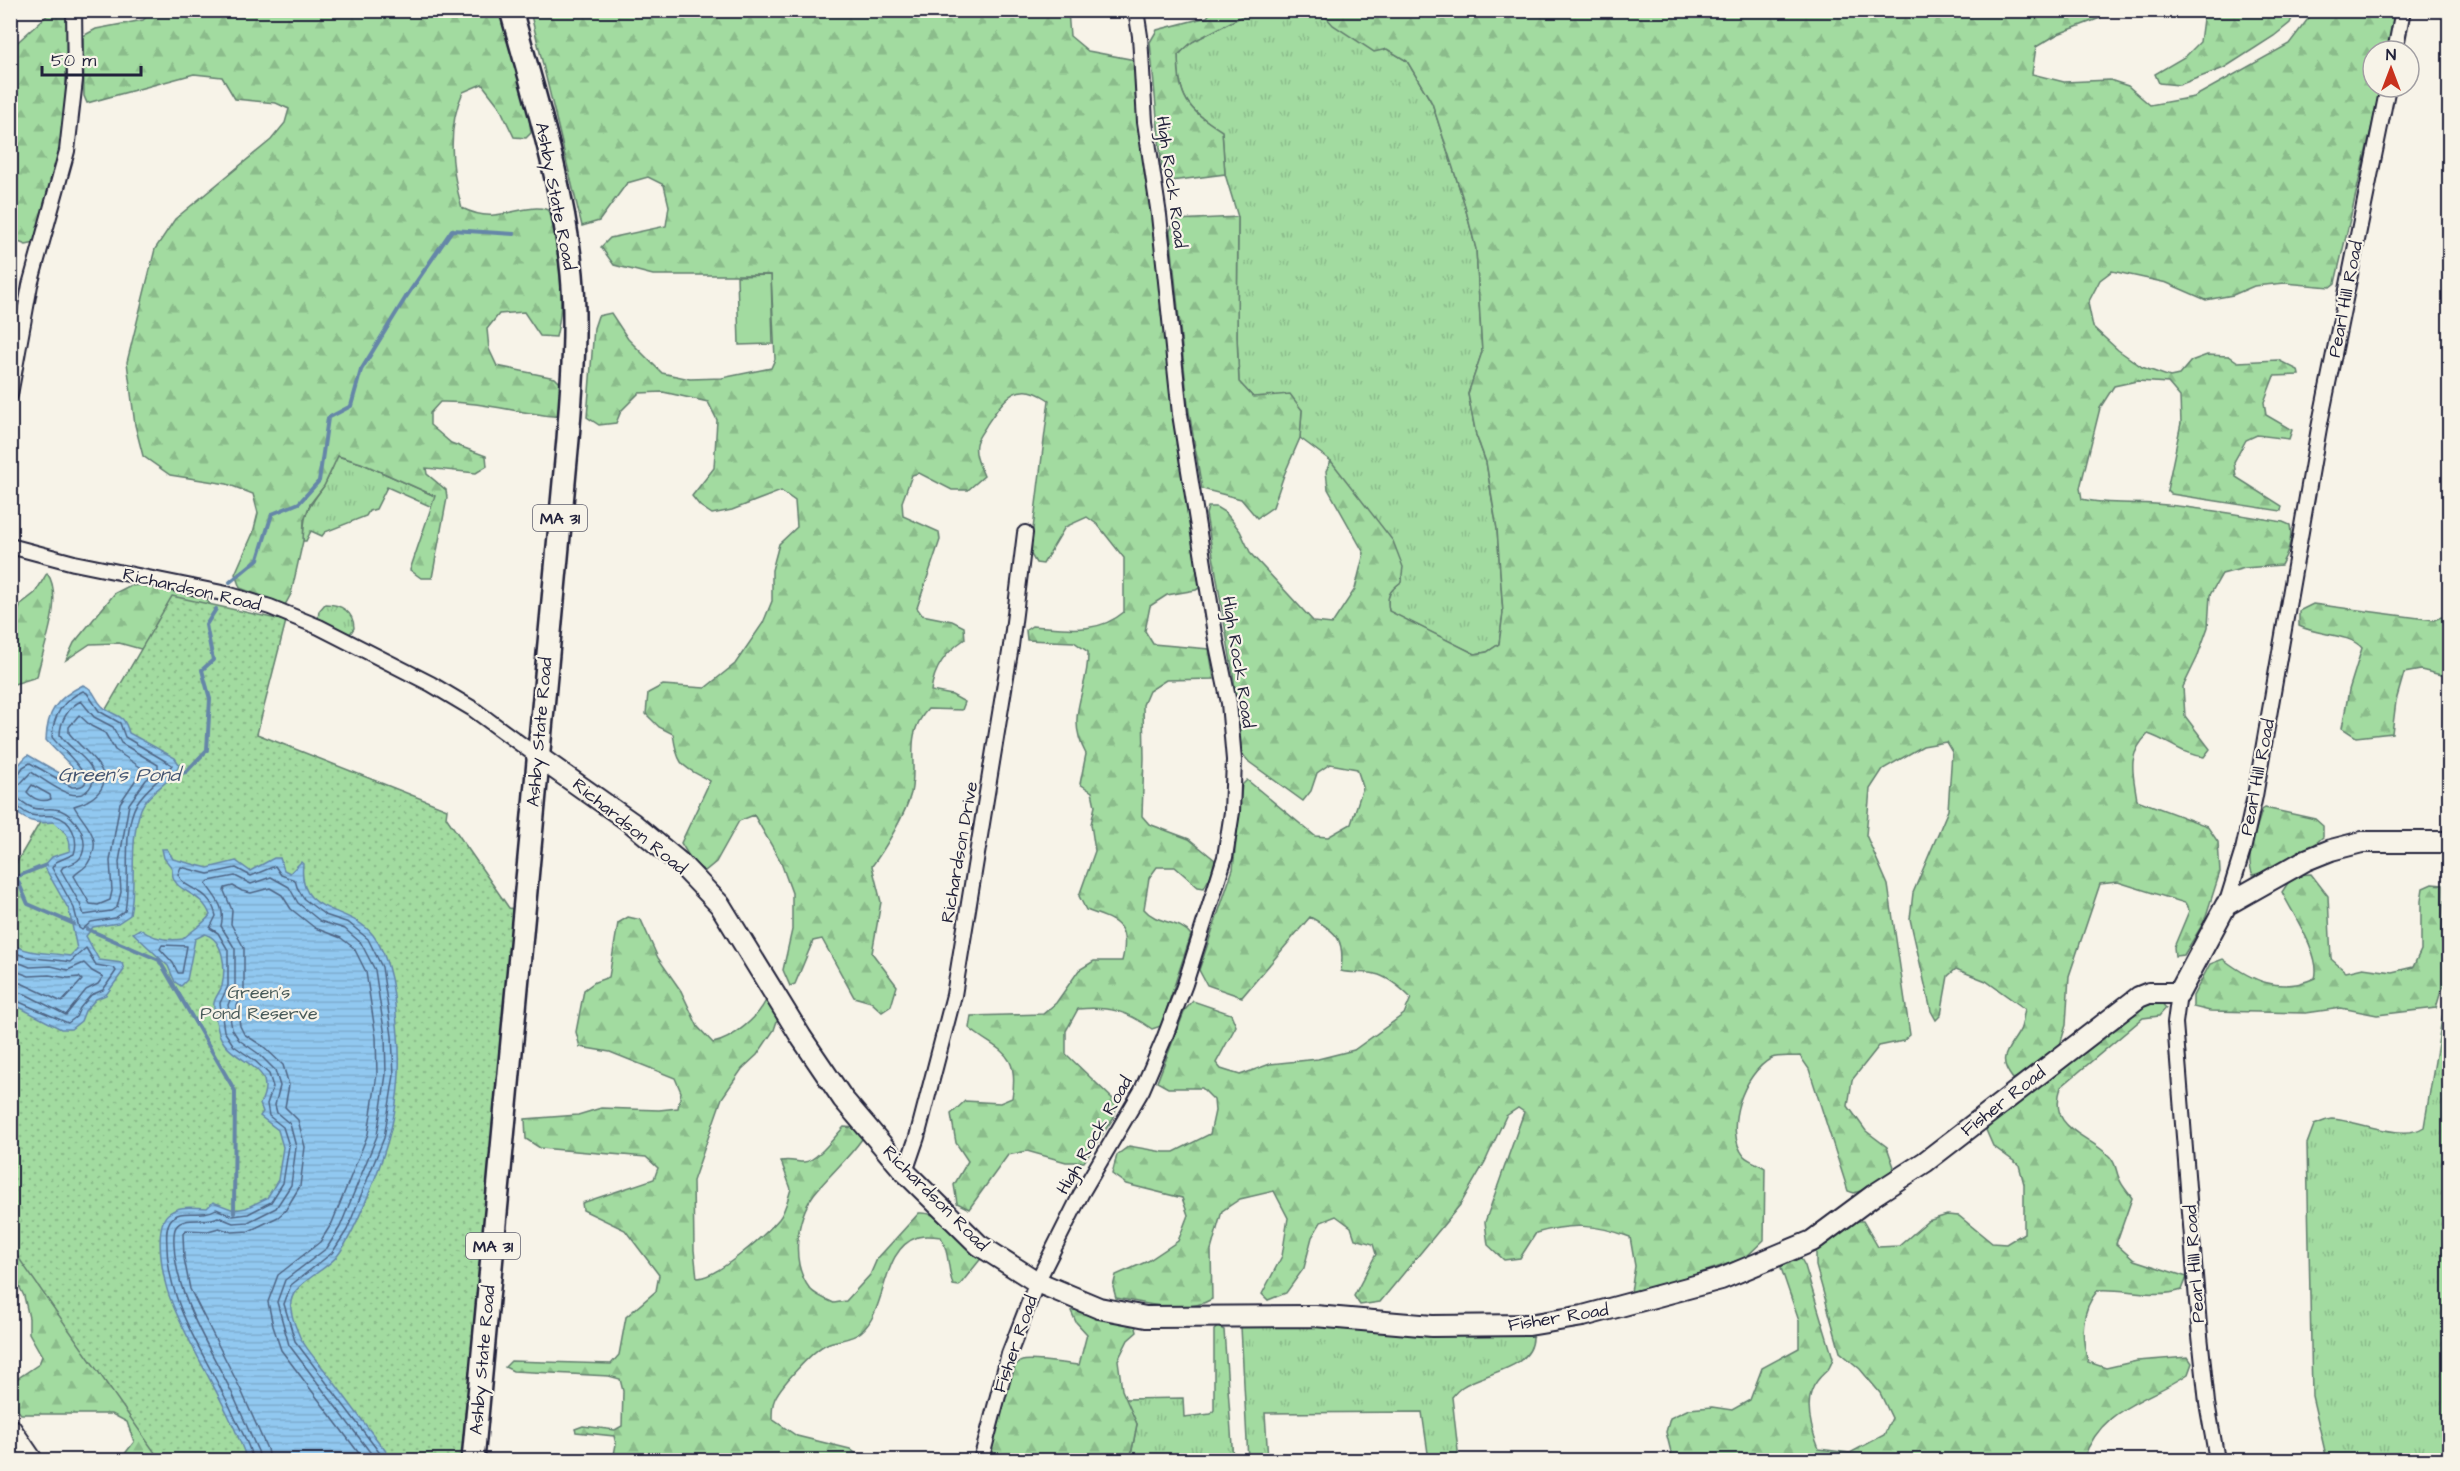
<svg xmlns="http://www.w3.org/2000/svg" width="2460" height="1471" font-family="'Architects Daughter',sans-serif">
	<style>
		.grass { fill: url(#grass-tufts); stroke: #627e6e; stroke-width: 1.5 }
		.forest { fill: url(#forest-firs); stroke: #627e6e; stroke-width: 1.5 }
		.park { fill: url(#park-dots); stroke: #627e6e; stroke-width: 1.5 }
		.pitch { fill: #a2dba0; stroke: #627e6e; stroke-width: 1.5 }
		.water { fill: url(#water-rules); stroke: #6586a8; stroke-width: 1.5 }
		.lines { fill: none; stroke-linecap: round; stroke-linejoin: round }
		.shore { stroke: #4e6483; stroke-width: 1.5 }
		.stream { stroke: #6586a8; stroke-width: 4 }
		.street-casing { stroke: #22223b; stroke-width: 18 }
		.secondary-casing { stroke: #22223b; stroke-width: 24 }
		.primary-casing { stroke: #22223b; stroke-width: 26 }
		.street { stroke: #f7f3e8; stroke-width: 14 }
		.secondary { stroke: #f7f3e8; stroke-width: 20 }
		.primary { stroke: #f7f3e8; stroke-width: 21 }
		.labels { text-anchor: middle; stroke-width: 4.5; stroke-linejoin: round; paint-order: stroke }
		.shield { fill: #f7f3e8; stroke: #62616f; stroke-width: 1.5 }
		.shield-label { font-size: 16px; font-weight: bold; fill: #22223b }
		.street-label { font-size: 18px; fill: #22223b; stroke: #f7f3e8 }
		.park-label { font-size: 18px; fill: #485a59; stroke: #f7f3e8 }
		.water-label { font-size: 20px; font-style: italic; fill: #435471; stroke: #f7f3e8 }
	</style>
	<defs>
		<pattern id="grass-tufts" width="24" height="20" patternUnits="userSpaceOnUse" patternTransform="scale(1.5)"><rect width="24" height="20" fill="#a2dba0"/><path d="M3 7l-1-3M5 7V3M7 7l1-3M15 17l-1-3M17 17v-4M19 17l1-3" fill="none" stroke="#8bbc8b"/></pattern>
		<pattern id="forest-firs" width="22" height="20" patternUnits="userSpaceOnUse" patternTransform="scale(1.5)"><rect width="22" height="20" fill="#a2dba0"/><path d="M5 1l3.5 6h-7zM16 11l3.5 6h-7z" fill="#8bbc8b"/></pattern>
		<pattern id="park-dots" width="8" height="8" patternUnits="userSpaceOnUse" patternTransform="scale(1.5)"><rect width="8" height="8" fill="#a2dba0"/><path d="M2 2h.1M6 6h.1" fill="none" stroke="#8bbc8b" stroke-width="1.8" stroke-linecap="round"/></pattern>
		<pattern id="water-rules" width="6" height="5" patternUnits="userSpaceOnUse" patternTransform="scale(1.5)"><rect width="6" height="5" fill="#91c8f0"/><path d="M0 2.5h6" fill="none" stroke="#7daccf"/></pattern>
	</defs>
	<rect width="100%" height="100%" fill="#f7f3e8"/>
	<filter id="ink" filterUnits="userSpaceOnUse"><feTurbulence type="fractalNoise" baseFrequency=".0167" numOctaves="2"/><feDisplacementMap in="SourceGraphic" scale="12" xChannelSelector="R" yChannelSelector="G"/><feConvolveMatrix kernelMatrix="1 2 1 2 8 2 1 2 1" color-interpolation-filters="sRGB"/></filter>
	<g filter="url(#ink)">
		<path class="grass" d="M1252 11 1305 12 1326 17 1334 25 1387 49 1407 61 1432 103 1463 199 1476 249 1482 352 1468 394 1476 435 1486 462 1497 529 1503 613 1499 644 1487 652 1475 654 1389 612C1386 596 1389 591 1401 582L1331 461 1300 438 1302 410 1253 397 1239 382 1237 336 1238 217 1225 174 1222 132C1186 107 1179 99 1178 55L1192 42Z
			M337 456 361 463 435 496 432 507 387 487 376 509 369 511 366 516 325 532 322 536 311 531 306 541H303C304 510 307 511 323 487 329 478 333 466 337 456Z
			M325 604C341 604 354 612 354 628L350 634 318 619 319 611Z
			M2449 998V1460H2327L2312 1396 2307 1144 2314 1125C2320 1123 2327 1119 2332 1119 2356 1120 2402 1142 2424 1127L2445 1001Z
			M1244 1322 1520 1331 1533 1335C1535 1370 1483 1372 1462 1387 1458 1390 1455 1393 1452 1397L1459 1460H1429L1422 1412 1265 1413 1268 1460H1248L1241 1327Z
			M1218 1327 1224 1330 1233 1460H1130L1137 1424 1125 1399 1183 1398 1184 1417 1211 1414 1214 1410V1330Z"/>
		<path class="forest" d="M52 11H67L65 128 35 243 26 245 11 239 10 49Z
			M153 11H499L529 116 531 133 526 138 514 137 499 106 482 84 463 92C446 129 451 170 462 208 472 213 482 216 494 215 508 214 541 202 550 212 558 253 567 295 556 337L540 336 524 312 499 314 487 329 489 349 497 366 555 378 568 391 562 417C521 414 481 401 440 402L430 413V425L451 443 486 456 487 466 476 473 426 468 427 474 446 490 447 498 432 578H421L410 570 435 496 361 463 338 456 324 486 310 504 304 520 303 541 291 594 285 605 240 588 235 574 253 533 258 513 253 494 227 484 170 475 143 456 135 425 127 362 155 249 175 219 271 140 285 123 289 109 276 103 235 99 222 77 194 74 87 103 84 96 83 36 96 29 143 20Z
			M530 11H1068L1070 36 1088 51 1135 60 1165 343 1201 587 1196 590 1167 595 1150 606 1145 631 1153 644 1209 649 1214 679 1166 680 1149 691 1143 705 1144 758 1142 816 1149 824 1189 839 1215 860 1211 875 1204 888 1198 887 1175 867H1157L1149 878 1144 909C1157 925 1179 919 1191 935L1161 1026 1152 1029C1127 1011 1109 1006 1078 1009L1066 1031V1054L1117 1103 1114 1117 1084 1162H1066L1027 1151 1008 1155 969 1209 957 1203 954 1185 968 1161 956 1143 951 1114 965 1101 1000 1103 1012 1098C1020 1050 999 1053 969 1028L971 1016 1043 1014 1056 1003 1079 970 1094 961H1122C1131 924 1117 921 1086 910L1079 896 1095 851 1091 824 1095 806 1092 792 1080 784 1086 754C1064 714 1089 692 1088 652L1074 642 1027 640 1026 630 1032 626C1065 628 1097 635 1124 612V558L1098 525 1087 517 1065 527 1043 564 1036 563 1030 553 1049 400C1017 378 1005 398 987 424 984 430 977 438 976 444 974 455 980 466 984 476L968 490H952L919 473 912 475 902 502 903 516 939 532 940 540 917 608 922 615 952 621 964 627 965 639C946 652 934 667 931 691L952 695 965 702 962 710 928 709C903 736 918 761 911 793 906 813 885 849 872 866L881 902 872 953 897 986 891 1006 882 1012 871 1002 854 997 822 939 813 941 795 984 790 986 783 970 792 930V893L780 860 754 815 739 821 716 862 705 871 693 863 681 843 710 781C681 765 678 767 673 734L659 727 646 714 648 693 663 685 705 688 735 664 763 623 772 601V570L779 544 797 527 795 501 781 491 732 510 712 514 700 506 692 496 714 468 717 420 708 402 663 392 639 393 621 411 616 423 599 425 587 417 594 328 598 316 611 313 628 339 662 373 690 379 722 378 771 368 775 359 771 275H653L614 265 601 247 610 238 666 226 669 206 664 185 648 177 627 183 599 221 582 226Z
			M1212 11H1252L1192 42 1178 55C1179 99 1186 108 1222 131L1225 174 1171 181 1162 171 1150 42 1157 30 1207 17Z
			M1278 11H2106L2100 18 2058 34 2036 47 2032 74 2064 82 2110 80 2128 86 2150 105 2194 97 2289 44 2314 11H2396L2388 51H2373V87H2381L2335 283 2330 287 2285 283 2254 286 2233 295 2206 300 2167 283 2112 271 2100 280 2088 303 2093 327 2118 350 2142 367 2170 377 2179 375 2191 361 2207 355 2229 356 2238 362 2278 360 2298 370 2299 375 2274 376 2264 402 2266 415 2292 430 2289 439 2257 435 2246 440 2234 462 2236 477 2282 506 2281 511 2171 494 2167 490 2181 423 2180 397 2168 383 2137 381 2114 386 2100 408 2080 488 2082 499C2107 505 2131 502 2155 504 2198 507 2241 515 2283 522L2290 525C2293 539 2288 553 2281 565L2245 568 2222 574 2210 595 2208 627 2197 658 2183 687 2185 716 2210 749 2204 757C2181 754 2169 741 2148 734 2126 756 2133 772 2137 800L2207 826 2218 842 2220 872 2204 922 2184 955 2175 956 2174 947 2189 911 2185 903 2118 882 2100 884 2069 976 2066 1025 2059 1048 2026 1074 2013 1079C1996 1058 2008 1051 2019 1032 2023 1026 2023 1016 2025 1009L1986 981 1956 969 1948 976 1941 1015 1936 1020 1931 1011 1910 919 1913 893 1948 810 1952 752 1946 742 1923 746 1883 769 1870 789 1866 835 1888 885 1910 1035 1903 1041 1879 1046 1852 1080 1848 1106 1866 1131 1887 1147 1894 1167 1882 1184 1854 1193 1848 1191 1809 1069 1800 1056C1792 1057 1779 1055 1772 1058 1743 1073 1723 1130 1744 1156 1749 1161 1759 1164 1765 1168L1764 1240 1745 1258 1644 1292H1631L1635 1266 1630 1237C1596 1224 1571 1223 1536 1233L1520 1258 1504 1260 1488 1245 1485 1222 1524 1112 1518 1108 1506 1116 1485 1162 1460 1205 1380 1302 1360 1305 1354 1296 1376 1254 1373 1244 1355 1239 1351 1227 1336 1216 1321 1222 1312 1237 1304 1268 1286 1293 1268 1300 1262 1294 1282 1256 1288 1218 1274 1191 1240 1199 1222 1211 1211 1250 1212 1299C1185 1315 1146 1303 1116 1298L1113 1287 1116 1275 1148 1261 1178 1241 1188 1215 1182 1198 1126 1184 1112 1174 1117 1155 1129 1146 1163 1152H1174L1210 1134 1215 1111 1214 1100 1202 1088H1168L1157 1082 1185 1010 1193 1001 1231 1014 1236 1026 1216 1063 1221 1069 1240 1075 1270 1064 1318 1059 1354 1050 1404 1014 1411 998C1401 988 1389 977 1375 974 1364 971 1352 974 1341 971 1345 940 1338 932 1310 917L1242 997 1207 985 1199 970 1233 869 1242 785 1247 780 1315 836 1328 837 1351 824 1363 787 1357 769 1330 764 1317 773 1311 791 1303 801 1249 762 1240 751 1234 680 1206 514 1208 507H1216L1226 513 1240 531 1251 554 1314 622 1332 624 1355 589 1364 553 1328 489 1326 471 1331 461 1393 541 1403 567 1401 582C1389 591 1386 596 1389 611L1475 654 1487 652 1499 644 1503 613 1497 529 1486 462 1476 435 1468 394 1482 352 1476 249 1463 199 1432 103 1407 61 1387 49 1374 52 1333 25 1326 17Z
			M2204 11V10L2295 11 2290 23 2274 36 2224 68 2179 85 2159 83 2155 74 2186 56 2200 42Z
			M1238 217 1237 336 1239 382 1253 397 1290 394 1302 410 1300 438 1284 475 1273 507 1257 518 1241 499 1202 489 1188 405 1170 231 1175 220Z
			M47 573C65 598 42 649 37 677L11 685V631L21 604 35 593Z
			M141 585 205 597 210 604 166 656 119 643 90 644 66 660 74 643 115 593 129 586Z
			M2313 604 2434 620 2449 614V677L2421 670 2404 673 2396 701 2392 733 2356 737 2342 728 2349 690 2362 648C2349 633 2319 636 2299 626V611Z
			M2265 808 2315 819 2323 826V837C2304 855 2278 869 2253 875 2244 857 2257 829 2262 810Z
			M2311 874 2328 896 2331 959 2346 972 2363 968 2392 972 2413 967 2421 950V901L2423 888 2432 884 2443 885 2442 941 2449 979 2441 991 2436 1008 2377 1015 2341 1008 2306 1013 2210 1011 2193 1007V996L2210 964 2223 959C2252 981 2280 994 2315 978 2322 956 2292 913 2282 892L2293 875Z
			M628 917 641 920 658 958 681 991 698 1027 713 1043C733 1039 759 1017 767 998L779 1015 774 1030 757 1055 742 1069 722 1098 693 1181 694 1250 697 1278C717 1278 765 1235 779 1219 785 1212 788 1198 791 1189L781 1161C790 1159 796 1162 804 1162 816 1162 835 1136 844 1127L857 1128 862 1139C848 1159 829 1175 814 1194 796 1219 790 1263 810 1289 815 1295 827 1300 834 1303L846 1301 870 1275 877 1259 919 1213C944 1211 966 1240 983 1256L959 1286 953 1285C947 1267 950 1254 941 1237 934 1236 925 1235 918 1237 880 1249 888 1310 861 1332 850 1341 838 1339 827 1344 814 1349 778 1388 774 1401 772 1406 772 1413 772 1419L797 1436 850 1449 864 1460H613L616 1444 614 1436 576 1432 575 1429 583 1426 615 1430 622 1426 623 1391 620 1379 609 1376 513 1371 505 1367 511 1361 611 1364 619 1355 626 1317 656 1291 659 1275 625 1230 583 1210 582 1203 654 1179 658 1168 646 1157 540 1148 526 1139 525 1119 578 1115 601 1108 659 1110 678 1108 681 1092 675 1078 610 1052 580 1047 576 1032 584 990 595 982 609 977 618 923Z
			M2148 1001H2160L2166 1008 2159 1016 2143 1018 2061 1087C2047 1130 2087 1133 2110 1157 2117 1165 2115 1169 2119 1178 2121 1185 2128 1192 2132 1198L2116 1244 2134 1260 2187 1277 2182 1290C2155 1299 2126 1288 2098 1290 2080 1311 2081 1336 2088 1362L2106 1368 2137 1361 2188 1357 2192 1363 2188 1374C2145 1403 2102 1406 2083 1460H1673L1666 1432 1670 1418 1689 1409 1712 1407 1732 1410 1750 1400 1762 1368 1799 1348V1321L1781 1268 1788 1260 1800 1257 1805 1266 1833 1358C1829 1373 1825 1370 1817 1381 1802 1400 1811 1429 1819 1449L1850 1453 1884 1435 1892 1418 1880 1393 1860 1369 1840 1352 1816 1266V1245L1855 1221H1863L1878 1247 1899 1246 1928 1221 1947 1215 1959 1216 1992 1243 2006 1244 2024 1233V1184L2019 1165 1993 1146 1986 1130 1990 1122Z
			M10 1003 247 1460H120L134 1442 127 1422 112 1414H21L12 1404 11 1383 39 1364 42 1356 29 1333V1318L24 1296 11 1270Z
			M1082 1307 1135 1324 1137 1332 1128 1340 1118 1360 1122 1390 1137 1424 1130 1460H988C993 1439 1000 1367 1022 1361 1032 1358 1066 1364 1079 1365L1087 1334 1076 1322 1071 1311Z"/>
		<path class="park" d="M172 596 286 621 257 734 447 809 446 817 509 908 518 910 463 1460H160L11 1247V872Z"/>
		<path class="pitch" d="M771 275 773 344 739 345 737 276Z"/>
		<path class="water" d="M83 685C95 689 94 698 102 706 115 719 123 710 129 733L175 758 179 764C174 782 148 791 141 809 128 844 137 880 130 915L118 923 93 927 86 936 99 960 122 963 124 970 106 995 96 999 85 1011 81 1021 71 1029H61L11 1003V943C29 955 49 952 70 956L77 949 69 910 44 866 52 857 70 851C71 836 65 831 53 822 35 825 24 820 11 808 10 784 8 773 28 755L75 782 80 778C77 769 54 750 46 740 47 711 57 698 83 685Z
			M162 849H167L173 859 208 868 236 861 250 871 274 858H280L284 870 290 873 301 862 303 864C297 917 349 904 373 935 393 961 395 1003 398 1035 404 1097 389 1147 365 1203 357 1221 350 1239 338 1255 326 1271 293 1283 291 1302 289 1311 296 1328 300 1337 307 1351 320 1364 330 1377 351 1405 371 1433 393 1460H247C228 1404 192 1354 170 1298 163 1282 153 1227 168 1214 180 1204 193 1208 207 1208L213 1202 234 1210 246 1208 267 1198 278 1180 283 1147 278 1130 260 1116 263 1112 260 1104C282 1061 226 1066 218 1030 216 1022 213 1011 214 1003 215 997 220 992 222 986 226 968 224 940 205 934L195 939 187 980 181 986 175 982 168 966 133 933 140 929C153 939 167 941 183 939 192 930 202 926 210 915 200 888 171 895 172 868L164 858Z"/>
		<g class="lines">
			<path class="shore" d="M79 715 91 726 105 733 115 750 143 769 120 803 110 861 112 891 110 900 98 905 90 904 74 876C78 871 85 869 88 863 105 837 83 824 74 806 78 804 83 804 87 801 128 778 83 752 69 733V727Z
				M10 779 17 777 23 767 30 763 72 787C110 788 57 746 52 737 53 716 63 700 83 691L87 693 99 711 120 723 125 737 172 765C162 779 146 788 137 803 121 831 131 880 125 911L115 918 91 922 82 930 79 928 74 908 52 868 56 862 74 854C79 839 72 820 55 816 47 815 39 817 31 815 23 813 19 805 10 804
				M32 785 50 795 51 799C42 803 33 799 27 792Z
				M10 786 20 784 31 772C46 780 79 811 92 784 95 778 93 771 90 766 82 754 68 747 60 735 60 722 68 707 81 701L94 717 113 727 121 743 158 765V769L146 780 129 804 119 862 121 892 117 907 111 911 84 915 80 904 61 870 63 867C75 863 83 861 84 846 85 831 71 810 54 809 46 808 38 811 31 807 23 804 20 797 10 797
				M162 945 187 946 182 973H178L173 963 160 949Z
				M10 950C29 961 49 958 70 962L86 948 96 965 114 968 116 971 103 990 91 995 80 1008 76 1017 68 1023 10 998
				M10 959 30 967 51 966 68 970 84 963 92 971 103 977 98 984 86 990 66 1015 25 994 10 990
				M10 969 29 976 49 975 68 978 79 977 82 980 62 1002 21 983 10 981
				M252 1460C251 1446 241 1431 235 1418 211 1363 169 1310 167 1248 167 1239 165 1229 170 1221 180 1206 201 1219 216 1209L233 1216 248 1214 271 1202 283 1183 289 1146 283 1127 269 1116 267 1104 273 1087 269 1074 254 1060 234 1046 224 1031 220 1003 228 986V950L218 933 210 928 216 916C209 885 185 893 178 874L181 867 208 874 236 868 251 876 275 866 281 875 295 880 297 887 304 899 325 915 349 923 368 939 382 967 392 1036 394 1075 384 1138 347 1230 332 1253 291 1285 284 1304 295 1341 385 1460
				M260 1460 258 1451C249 1432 241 1412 232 1393 209 1345 177 1300 174 1245 174 1239 173 1232 176 1227 184 1215 206 1224 218 1217L233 1223 248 1222 276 1208 291 1185 296 1147 290 1124 277 1113 275 1105 280 1086 275 1070 259 1054 239 1040 232 1029 228 1005 235 988V949L221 926C226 907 216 899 206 884L209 881 235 876 251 884 271 877 289 887 298 903 320 921 345 929 361 943 375 970 385 1036 386 1074 377 1136 340 1227 327 1248 285 1280 277 1302 289 1345 376 1460
				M269 1460 267 1449 241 1390 190 1289 184 1258 183 1234 186 1230 208 1231 219 1228 232 1232 249 1231 278 1217 285 1211 300 1186 305 1147 298 1120 285 1107 289 1085 283 1065 264 1047 244 1034 240 1026 237 1006 244 989V948L231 924 232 910 224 891 225 888 233 886 242 891 251 893 270 888 282 895 291 909 315 928 341 938 354 948 366 972 376 1037 377 1074 368 1134 332 1223 320 1242 278 1275 268 1302 273 1326 281 1350 364 1460"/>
			<path class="stream" d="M230 582 258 559 272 514 299 503 319 481 328 418 351 406 361 370 406 297 452 230 514 234
				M168 776 186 772 207 750 210 699 202 670 213 660 206 625 216 609
				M10 874 16 877 28 904 74 924
				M16 877 46 865
				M87 929 159 960 235 1091 234 1213"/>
			<g class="street-casing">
				<path id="street" d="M2395 51 2403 10
					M10 395 30 285 67 151 75 80 74 10
					M10 546 74 563 227 594 270 607 319 627 431 684 473 709 537 756
					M2226 905 2243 850 2255 796 2319 428 2388 87
					M2179 993 2175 1023 2199 1326 2207 1403 2217 1460
					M905 1172 917 1137 954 995 1011 646 1025 533
					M981 1460 1009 1354 1037 1282 1081 1194 1142 1090 1164 1039 1185 984 1225 857 1232 812 1234 760 1229 703 1216 640 1180 414 1159 215 1145 122 1140 36 1136 10"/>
			</g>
			<g class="secondary-casing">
				<path id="secondary" d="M537 756 632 823 680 863 720 905 801 1037 843 1099 905 1172 979 1245 1037 1282 1099 1308 1146 1317 1315 1316 1432 1326 1529 1325 1583 1316 1721 1279 1812 1241 1874 1195 1925 1162 2139 997 2149 993H2179L2226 905 2306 860 2331 850 2362 842H2450
					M10 1428 32 1460"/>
			</g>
			<g class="primary-casing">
				<path id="primary" d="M473 1460 568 439C572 384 577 329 572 274 563 184 535 97 511 10"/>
			</g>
			<use href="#street" class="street"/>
			<use href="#secondary" class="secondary"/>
			<use href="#primary" class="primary"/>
		</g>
	</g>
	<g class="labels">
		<g class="shield">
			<rect x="533" y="505" width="54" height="26" rx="4.5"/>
			<rect x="466" y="1233" width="54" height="26" rx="4.5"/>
		</g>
		<g class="shield-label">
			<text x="560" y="524">MA 31</text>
			<text x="493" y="1252">MA 31</text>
		</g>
		<g class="street-label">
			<text transform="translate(1172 182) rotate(82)" y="6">High Rock Road</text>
			<text transform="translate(556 196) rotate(79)" y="6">Ashby State Road</text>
			<text transform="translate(2345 299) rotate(-79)" y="6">Pearl Hill Road</text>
			<text transform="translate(192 589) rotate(13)" y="6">Richardson Road</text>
			<text transform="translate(1239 662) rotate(81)" y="6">High Rock Road</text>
			<text transform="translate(539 732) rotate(-85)" y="6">Ashby State Road</text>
			<text transform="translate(2257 777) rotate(-79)" y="6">Pearl Hill Road</text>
			<text transform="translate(630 826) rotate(39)" y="6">Richardson Road</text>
			<text transform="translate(959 852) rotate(-80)" y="6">Richardson Drive</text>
			<text transform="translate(2003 1101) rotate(-38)" y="6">Fisher Road</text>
			<text transform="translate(1094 1135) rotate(-60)" y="6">High Rock Road</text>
			<text transform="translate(936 1198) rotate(45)" y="6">Richardson Road</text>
			<text transform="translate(2194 1264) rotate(-94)" y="6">Pearl Hill Road</text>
			<text transform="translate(1558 1317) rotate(-9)" y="6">Fisher Road</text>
			<text transform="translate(1015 1344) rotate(-71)" y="6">Fisher Road</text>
			<text transform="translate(482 1360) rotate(-85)" y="6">Ashby State Road</text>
		</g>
		<g class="park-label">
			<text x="259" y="998">Green's<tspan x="259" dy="21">Pond Reserve</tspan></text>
		</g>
		<g class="water-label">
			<text x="119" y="781">Green's Pond</text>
		</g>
	</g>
	<rect width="2460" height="1471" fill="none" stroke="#f7f3e8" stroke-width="36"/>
	<rect x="18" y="18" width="2424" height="1435" fill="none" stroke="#22223b" stroke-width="2" filter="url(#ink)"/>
	<g transform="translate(2391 69)"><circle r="28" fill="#f7f3e8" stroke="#a29fa3" stroke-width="1.5"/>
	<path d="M0-4.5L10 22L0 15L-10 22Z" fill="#c8321e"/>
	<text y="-9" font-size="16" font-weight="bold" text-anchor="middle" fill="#22223b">N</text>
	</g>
	<path d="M42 66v9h99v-9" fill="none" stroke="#22223b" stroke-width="3"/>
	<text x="51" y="66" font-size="18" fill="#22223b" stroke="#f7f3e8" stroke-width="4.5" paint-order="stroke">50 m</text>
</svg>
